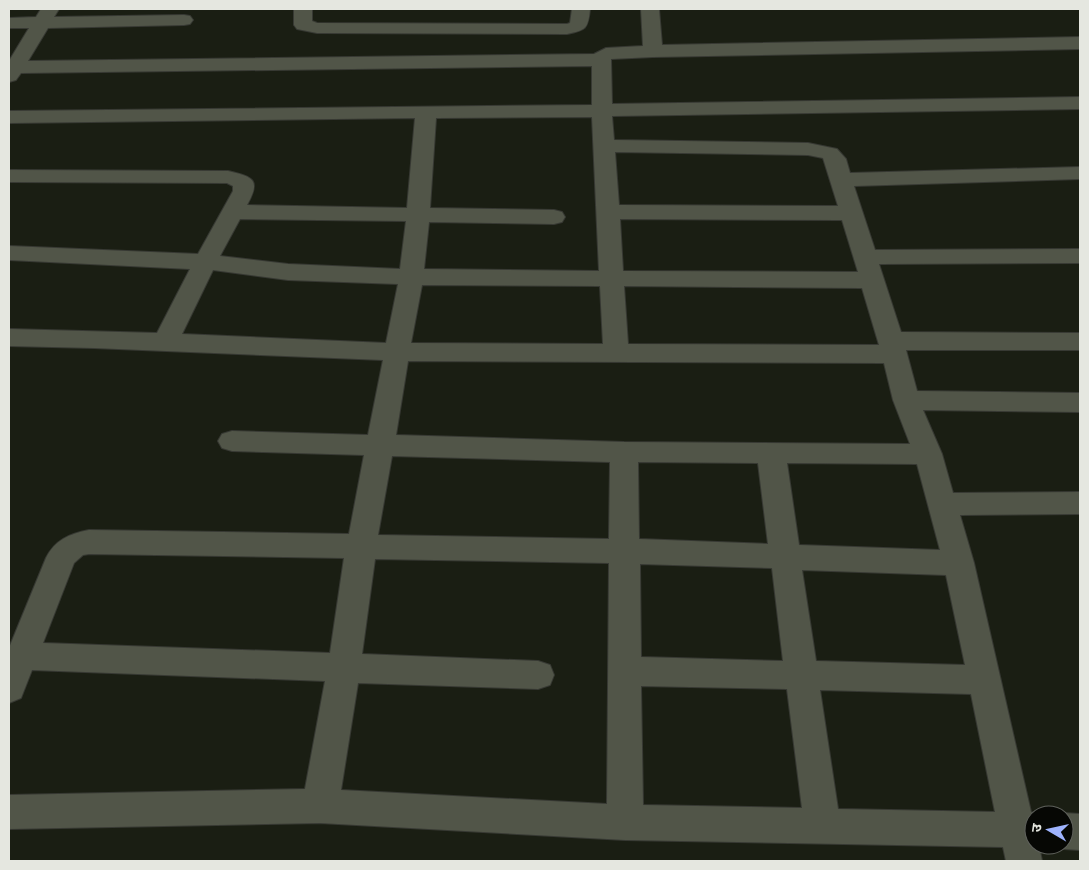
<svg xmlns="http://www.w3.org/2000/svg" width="1089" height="870" font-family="Commissioner,'Noto Sans Devanagari',sans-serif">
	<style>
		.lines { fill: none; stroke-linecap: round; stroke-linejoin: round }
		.minor-casing { stroke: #373933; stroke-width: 2 }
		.minor { fill: #515548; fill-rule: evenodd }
	</style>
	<rect width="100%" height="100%" fill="#1a1e13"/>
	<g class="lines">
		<g class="minor-casing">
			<path id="minor" d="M41 9H59L54 17 184 15 190 16 193 20 190 24 184 25 48 28 28 61 594 54 606 48 643 46 641 9H659L662 45 1080 37V49L653 57 611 59 612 104 1080 97V109L612 116 614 140 808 143 837 149 846 159 850 173 1080 167V179L854 186 875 250 1080 249V263L879 264 901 332 1080 333V350H906L917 391 1080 393V412L923 410 942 454 953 493 1080 492V514L960 515 974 563 1031 812 1041 815H1034V845H1041L1039 846 1042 861H1006L1003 847 625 840 320 823 9 829V795L305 789 325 681 32 670 21 698 9 703V648L46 558C55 540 69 534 89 530L349 534 364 455 232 451 222 448 218 441 222 434 232 431 368 435 383 360 94 348 9 346V329L157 333 190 269 9 260V246L198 254 233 191V186L227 183 9 182V170L228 171C254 177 261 180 247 205L407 208 415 118 9 123V111L592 105V66L21 73 16 80 9 82V61L29 28H9V18L36 17ZM592 117 599 271 424 269 429 222 554 224 562 222 565 217 562 212 554 210 430 208 436 118ZM615 152 808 155 823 158 838 206 619 205ZM240 219 406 221 400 269 288 264 220 256ZM620 219 842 220 858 272 623 271ZM213 270 288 280 398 284 386 343 182 334ZM422 285 600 286 603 344 411 343ZM624 286 862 288 879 345 628 344ZM408 361 884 363 893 400 910 444 624 442 396 435ZM392 456 610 462 609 539 378 535ZM638 462 758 463 768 544 639 539ZM787 463 917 464 940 550 799 545ZM89 554 344 558 330 653 43 643 74 563 83 555ZM375 559 609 563 607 804 341 790 358 683 538 689 550 685 554 675 550 665 538 661 362 654ZM640 564 772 568 783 661 641 657ZM802 570 946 575 965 665 816 661ZM641 686 787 689 802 808 643 805ZM820 690 971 694 995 812 838 809Z
				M294 9H312V21L317 23 567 24 570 23 572 9H590C588 29 586 30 567 34L317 33 297 29 294 25Z
				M1064 813 1080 814V850L1064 849 1055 845H1064V815H1060Z"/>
		</g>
		<use href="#minor" class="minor"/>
	</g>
	<rect width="1089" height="870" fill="none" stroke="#e5e7e0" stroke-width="20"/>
	<g transform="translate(1049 830) rotate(279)"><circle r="24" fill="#060704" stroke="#5f615c"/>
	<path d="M0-4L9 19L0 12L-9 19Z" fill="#9eb3fd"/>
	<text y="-8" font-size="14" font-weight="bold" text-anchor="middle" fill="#e5e7e0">उ</text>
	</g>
</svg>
